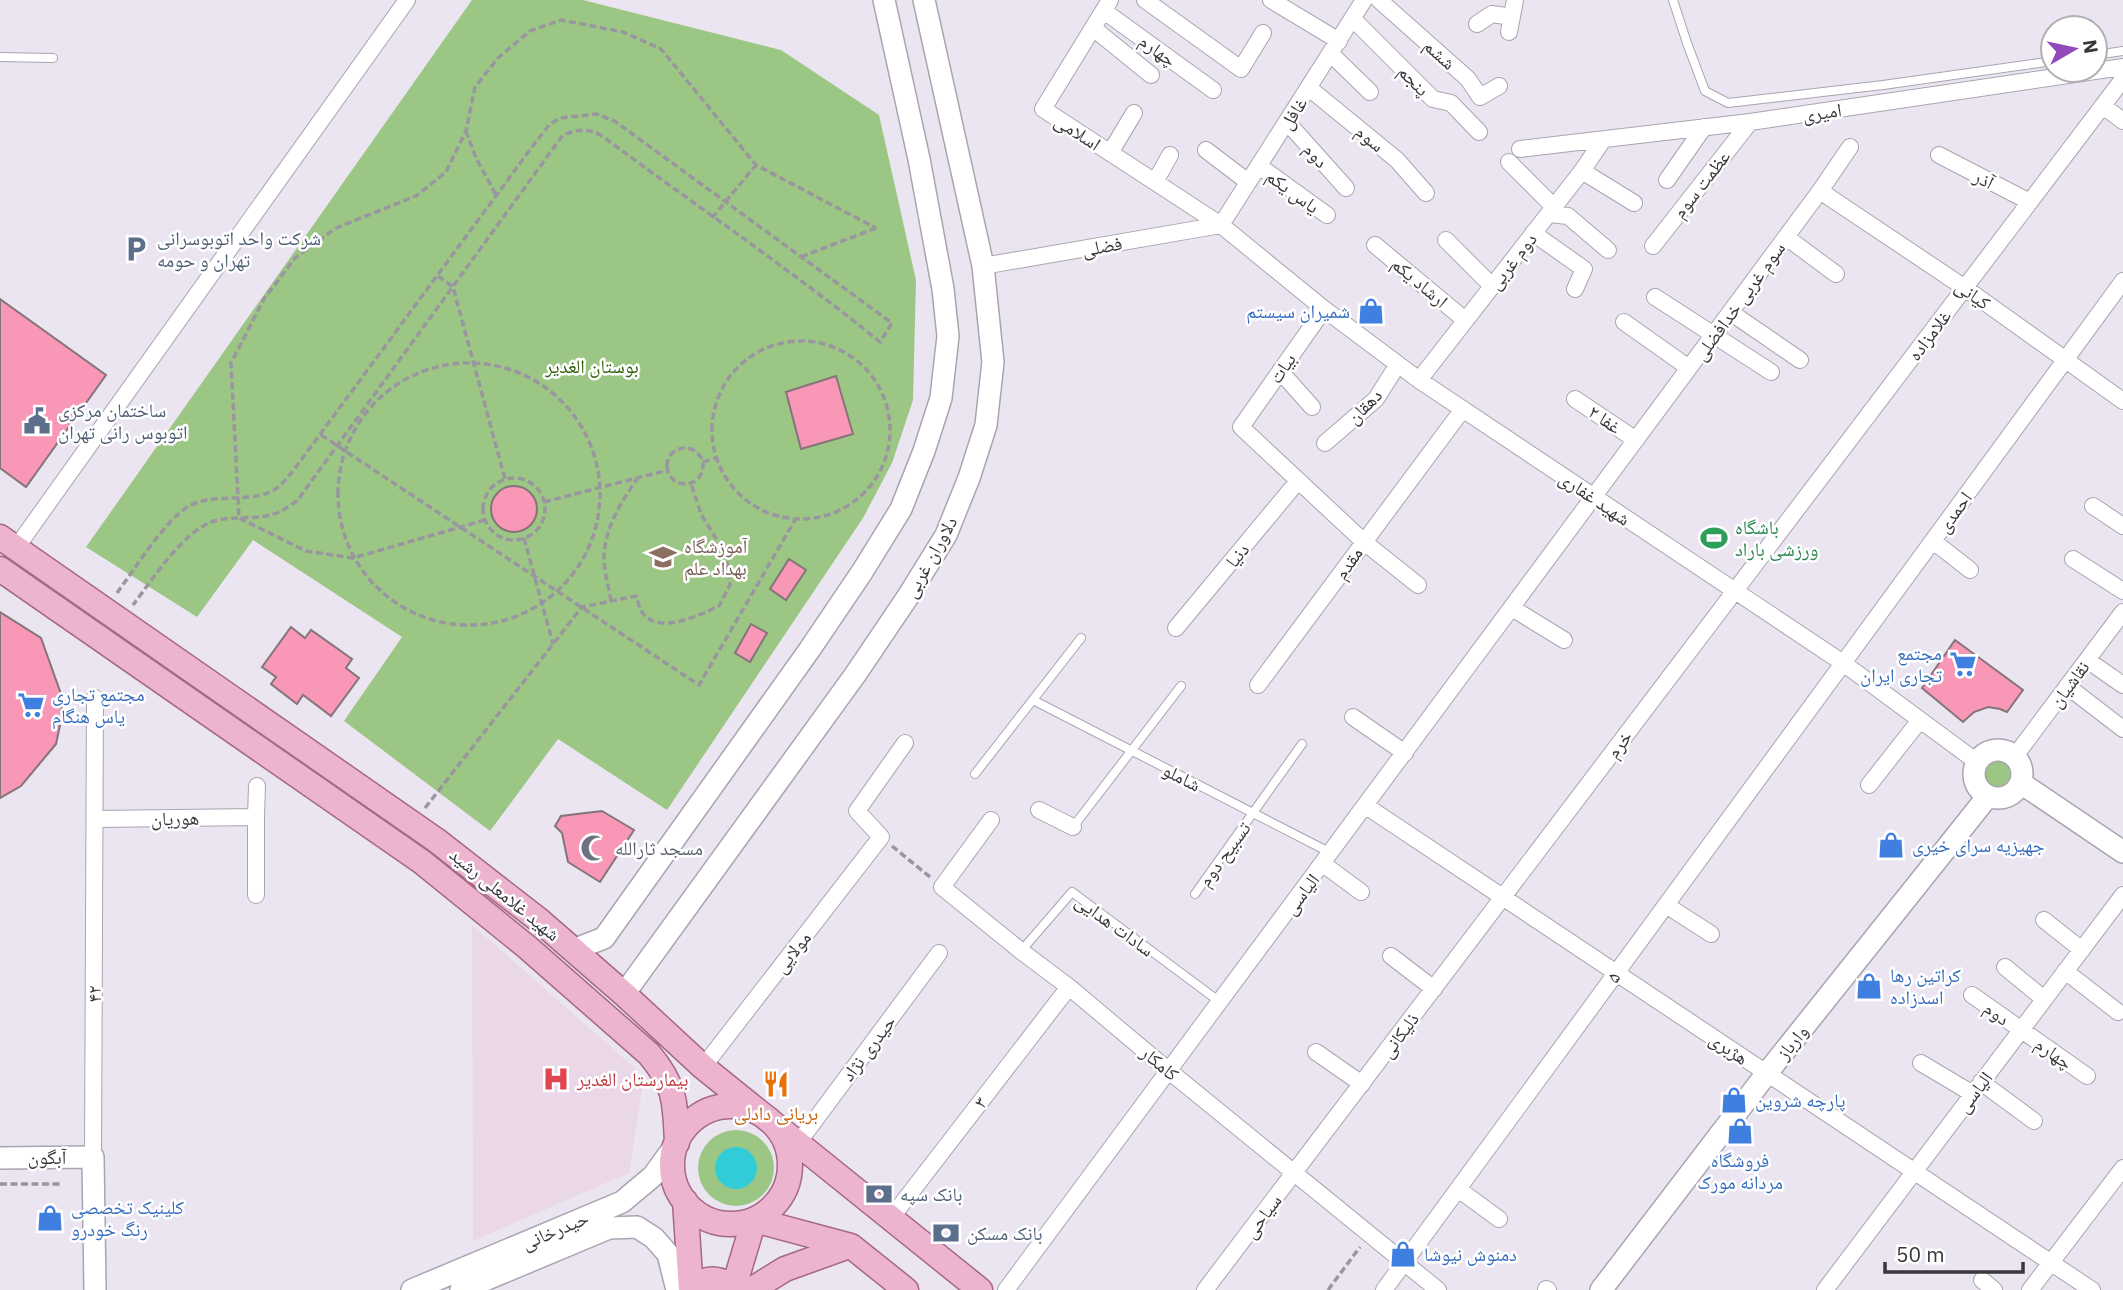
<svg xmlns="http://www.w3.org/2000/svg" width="2123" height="1290" font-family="'IBM Plex Sans','Noto Naskh Arabic',sans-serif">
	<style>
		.medical { fill: #ead8e9 }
		.green { fill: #9cc684 }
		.water { fill: #32cbd8 }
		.building { fill: #f897b6; stroke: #847579; stroke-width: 2 }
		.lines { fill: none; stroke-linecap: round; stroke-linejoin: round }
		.lane-casing { stroke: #a9a4b0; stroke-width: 10 }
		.street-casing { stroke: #a9a4b0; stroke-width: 18 }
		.secondary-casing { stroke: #a9a4b0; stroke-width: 24 }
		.primary-casing { stroke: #a56887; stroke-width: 27 }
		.path { stroke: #9a969f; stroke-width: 3.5; stroke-dasharray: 7 3.5; stroke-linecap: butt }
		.lane { stroke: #fff; stroke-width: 8 }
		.street { stroke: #fff; stroke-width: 16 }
		.secondary { stroke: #fff; stroke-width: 21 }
		.primary { stroke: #ecb4cf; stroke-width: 24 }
		.labels { text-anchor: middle; stroke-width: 5; stroke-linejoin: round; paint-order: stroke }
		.street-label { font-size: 19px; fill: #39373c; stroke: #fff }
		.service-label { font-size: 19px; fill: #4e5e75; stroke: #fff; text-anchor: start }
		.shop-label { font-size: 19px; fill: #366cbe; stroke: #fff; text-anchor: start }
		.park-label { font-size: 19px; fill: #305e08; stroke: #fff }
		.leisure-label { font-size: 19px; fill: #27864d; stroke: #fff; text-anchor: start }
		.education-label { font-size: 19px; fill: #785e54; stroke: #fff; text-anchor: start }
		.worship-label { font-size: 19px; fill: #5b616d; stroke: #fff; text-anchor: start }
		.health-label { font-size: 19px; fill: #be3a42; stroke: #fff; text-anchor: start }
		.food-label { font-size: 19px; fill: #c56008; stroke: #fff }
	</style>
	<rect width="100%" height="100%" fill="#ebe5f2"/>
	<path class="medical" d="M472 925 635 1068 642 1090 629 1173 473 1241Z"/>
	<path class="green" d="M472 0H583L781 50 879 115 916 280 913 400 892 463 863 518 667 810 558 739 490 831 344 721 402 637 253 540 197 617 86 547Z
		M1982 774a17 17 0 1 1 34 0a17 17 0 1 1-34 0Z
		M698 1168a38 38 0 1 1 76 0a38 38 0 1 1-76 0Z"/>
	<path class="water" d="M715 1168a21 21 0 1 1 42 0a21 21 0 1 1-42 0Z"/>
	<path class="building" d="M0 299 106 375 26 487 0 468Z
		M836 376 853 434 801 449 786 392Z
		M491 509a23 23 0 1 1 46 0a23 23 0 1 1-46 0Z
		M789 559 806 570 786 600 770 589Z
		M0 612 41 638 61 694 62 716 56 744 21 786 0 798Z
		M751 624 767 633 750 662 735 653Z
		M291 627 305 638 311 630 352 659 346 668 359 678 331 716 303 695 297 704 271 684 276 677 262 667Z
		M1955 640 2023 690 2007 712 2000 709 1988 707 1974 712 1963 722 1922 688Z
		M602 811 634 830 600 882 568 862 562 833 555 826 561 816Z"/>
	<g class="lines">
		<g class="lane-casing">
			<path id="lane" d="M1673 0 1687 43 1705 91 1728 103 1883 85 2053 61
				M2095 55 2123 51
				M0 57 53 58
				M1033 700 1331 853
				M975 774 1081 638
				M1073 827 1181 686
				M1195 894 1302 744
				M1021 951 1072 892 1220 1002"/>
		</g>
		<g class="street-casing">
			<path id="street" d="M1110 0 1043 109 1221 225 1324 309 1419 380 1843 663 1977 762
				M1145 0 1241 69 1263 33
				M1271 0 1339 41
				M1379 0 1468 79 1480 97 1499 86
				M1104 11 1213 90
				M1353 19 1433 99 1451 103 1479 132
				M1477 24 1492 14 1512 17
				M1093 28 1151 75
				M1509 32 1515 0
				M1331 54 1370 92
				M1309 88 1397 160 1426 193
				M2103 106 2123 121
				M1287 122 1346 188
				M1520 149 1750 122 2123 67
				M1206 150 1248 182
				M1110 153 1134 113
				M1939 155 2030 202
				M1509 162 1554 207
				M1259 166 1327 215
				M1582 171 1634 203
				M1667 180 1704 127
				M1155 182 1170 155
				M1820 191 1965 288 2123 401
				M1549 214 1568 216 1608 250
				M1221 225 1364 0
				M1533 233 1584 269 1575 289
				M1786 237 1836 274
				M1446 240 1492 286
				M1375 245 1465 320
				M1653 246 1750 122
				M983 266 1221 225
				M1655 297 1771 372
				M1324 309 1241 427 1364 542 1418 585
				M1730 312 1800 360
				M1624 322 1689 368
				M1280 371 1312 407
				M1419 380 1582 171 1603 140
				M1575 399 1636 440
				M1325 443 1376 399 1398 364
				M2093 506 2123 526
				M1933 541 1970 570
				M16 548 407 0
				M2073 559 2123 591
				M1512 608 1564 640
				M1176 628 1298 481
				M2087 660 2123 685
				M1258 685 1463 409
				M2067 686 2123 729
				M1353 717 1405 753
				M2015 756 2123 612
				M1869 785 1920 720
				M1366 806 2092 1290
				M1039 810 1073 827
				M256 817 257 786
				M95 819 256 817V895
				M991 820 942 887 1021 951 1069 987 1169 1071 1438 1290
				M1323 864 1361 892
				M1666 905 1711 934
				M2044 920 2082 950
				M1391 956 1434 989
				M2005 967 2044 999
				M2065 971 2118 1012
				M1972 995 2087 1076
				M1316 1052 1362 1084
				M1921 1063 1973 1094
				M703 1067 881 837 857 811 905 743
				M1981 1082 2034 1121
				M798 1143 939 953
				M93 1157 95 698
				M1458 1189 1499 1219
				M891 1218 1069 987
				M1982 1280 1994 1290
				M1546 1289 1548 1290
				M1006 1290 1820 191 1850 147
				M1205 1290 2123 79
				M1384 1290 2123 281
				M1825 1290 2123 895
				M2030 1290 2123 1168"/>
		</g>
		<g class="secondary-casing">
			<path id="secondary" d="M1974 774a24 24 0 1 1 48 0a24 24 0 1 1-48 0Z
				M2021 783 2123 852
				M573 950 604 938 810 649 862 572 901 509 924 451 941 398 948 336 943 289 919 159 884 0
				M624 994 855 675 907 598 946 535 969 478 986 425 993 362 983 266 924 0
				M0 1158 93 1157 95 1290
				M412 1290 622 1202 653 1176 677 1143
				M461 1290 609 1228 637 1227 654 1238 668 1254 677 1290
				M1601 1290 1767 1073 1988 796"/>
		</g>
		<g class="primary-casing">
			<path id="primary" d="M0 537 436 840 540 921 624 994 703 1067 980 1290
				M0 569 422 862 527 947 649 1054C676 1086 675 1102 677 1143
				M672 1165a59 59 0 1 1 118 0a59 59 0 1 1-118 0Z
				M685 1201 691 1290
				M691 1287C707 1277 718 1277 733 1287
				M733 1290 754 1220 851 1246 906 1290
				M751 1290 785 1269 849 1246"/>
		</g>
		<path class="path" d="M466 131 476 158 496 195
			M712 218 756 165
			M801 257 876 228
			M438 276 453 287 505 479
			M712 430a89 89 0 1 1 178 0a89 89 0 1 1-178 0Z
			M338 494a131 131 0 1 1 262 0a131 131 0 1 1-262 0Z
			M321 435 699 685 795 520
			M667 466a18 18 0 1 1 36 0a18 18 0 1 1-36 0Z
			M703 462 716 458
			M483 509a31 31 0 1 1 62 0a31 31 0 1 1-62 0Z
			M544 502 668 470
			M485 520 353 558 306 551 239 518 231 363 264 299 295 258 336 228 416 196 446 172 466 131 475 87 498 58 530 31 561 20 623 32 661 49 756 165 876 228
			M524 538 553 644
			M117 593C134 570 165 520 189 506 216 492 249 504 274 490 281 486 288 477 293 471L535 143 550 124 560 118 597 114 616 122 892 323 880 342C790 269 695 205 602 136 588 128 578 129 563 135L297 501C291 504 285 510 279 512 259 521 235 515 214 521 183 531 153 579 133 605
			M611 601C609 588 605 575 604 562 603 530 620 504 637 479
			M425 808 582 607 636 596C638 600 639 608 642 612 658 636 699 615 719 606L730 585 727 563 718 542 701 514 691 483
			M892 846 930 877
			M0 1184H62
			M1328 1290 1360 1247"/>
		<use href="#lane" class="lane"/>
		<use href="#street" class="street"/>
		<use href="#secondary" class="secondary"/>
		<use href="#primary" class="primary"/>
	</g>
	<defs>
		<g id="parking-bare" transform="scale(2.1)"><path d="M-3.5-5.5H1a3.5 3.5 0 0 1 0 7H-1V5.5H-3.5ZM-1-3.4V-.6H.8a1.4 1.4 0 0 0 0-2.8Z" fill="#5c6f8a" stroke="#fff" stroke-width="2.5" paint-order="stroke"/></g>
		<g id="shop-bare" transform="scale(2.1)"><path d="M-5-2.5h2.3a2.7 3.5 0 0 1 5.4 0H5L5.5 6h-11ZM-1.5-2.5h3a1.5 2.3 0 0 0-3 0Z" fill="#3f7fe0" stroke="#fff" stroke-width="2.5" paint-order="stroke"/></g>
		<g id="civic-bare" transform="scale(2.1)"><path d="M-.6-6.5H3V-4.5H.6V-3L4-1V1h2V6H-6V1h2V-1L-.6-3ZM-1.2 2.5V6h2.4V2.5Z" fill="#5c6f8a" stroke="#fff" stroke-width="2.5" paint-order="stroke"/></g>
		<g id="stadium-bare" transform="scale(2.1)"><path d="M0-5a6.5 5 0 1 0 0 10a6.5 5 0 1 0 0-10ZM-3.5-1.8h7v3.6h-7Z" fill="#2e9e5b" stroke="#fff" stroke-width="2.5" paint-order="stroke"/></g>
		<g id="school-bare" transform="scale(2.1)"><path d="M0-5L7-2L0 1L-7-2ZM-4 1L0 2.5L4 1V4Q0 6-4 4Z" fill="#8d6e63" stroke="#fff" stroke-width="2.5" paint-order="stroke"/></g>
		<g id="supermarket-bare" transform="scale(2.1)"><path d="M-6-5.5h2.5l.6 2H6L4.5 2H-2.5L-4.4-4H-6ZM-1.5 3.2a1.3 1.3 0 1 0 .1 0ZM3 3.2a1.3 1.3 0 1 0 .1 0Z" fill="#3f7fe0" stroke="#fff" stroke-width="2.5" paint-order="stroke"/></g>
		<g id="mosque-bare" transform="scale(2.1)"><path d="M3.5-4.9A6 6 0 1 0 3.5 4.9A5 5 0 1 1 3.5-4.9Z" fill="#6b7280" stroke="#fff" stroke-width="2.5" paint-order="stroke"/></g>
		<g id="hospital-bare" transform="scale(2.1)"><path d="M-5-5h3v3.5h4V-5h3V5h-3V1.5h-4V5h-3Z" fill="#e0444e" stroke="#fff" stroke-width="2.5" paint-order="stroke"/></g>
		<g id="restaurant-bare" transform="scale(2.1)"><path d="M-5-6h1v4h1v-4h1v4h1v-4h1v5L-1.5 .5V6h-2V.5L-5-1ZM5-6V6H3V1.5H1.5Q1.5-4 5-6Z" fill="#e8710a" stroke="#fff" stroke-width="2.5" paint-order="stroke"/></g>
		<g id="bank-bare" transform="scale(2.1)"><path d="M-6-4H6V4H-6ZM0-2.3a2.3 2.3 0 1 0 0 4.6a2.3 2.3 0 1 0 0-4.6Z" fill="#5c6f8a" stroke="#fff" stroke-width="2.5" paint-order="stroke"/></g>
	</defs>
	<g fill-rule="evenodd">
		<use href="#parking-bare" x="136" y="249"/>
		<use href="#shop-bare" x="1371" y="311"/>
		<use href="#civic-bare" x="37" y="421"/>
		<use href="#stadium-bare" x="1714" y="538"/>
		<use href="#school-bare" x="663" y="557"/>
		<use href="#supermarket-bare" x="1963" y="664"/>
		<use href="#supermarket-bare" x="31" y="705"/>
		<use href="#shop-bare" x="1891" y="845"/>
		<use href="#mosque-bare" x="594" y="848"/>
		<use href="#shop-bare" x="1869" y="986"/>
		<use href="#hospital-bare" x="556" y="1079"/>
		<use href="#restaurant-bare" x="776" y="1084"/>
		<use href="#shop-bare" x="1734" y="1100"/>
		<use href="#shop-bare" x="1740" y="1131"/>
		<use href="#bank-bare" x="879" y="1194"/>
		<use href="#shop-bare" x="50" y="1218"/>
		<use href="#bank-bare" x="946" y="1233"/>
		<use href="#shop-bare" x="1403" y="1254"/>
	</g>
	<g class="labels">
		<g class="street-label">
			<text transform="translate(1158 50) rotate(36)" y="7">چهارم</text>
			<text transform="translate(1440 54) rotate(42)" y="7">ششم</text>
			<text transform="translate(1414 80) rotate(45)" y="7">پنجم</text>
			<text transform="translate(1822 112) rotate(-8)" y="7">امیری</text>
			<text transform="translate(1293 113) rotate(-57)" y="7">غافل</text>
			<text transform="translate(1078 132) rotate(33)" y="7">اسلامی</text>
			<text transform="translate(1370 138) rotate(39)" y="7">سوم</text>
			<text transform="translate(1316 155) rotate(48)" y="7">دوم</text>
			<text transform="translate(1984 179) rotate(27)" y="7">آذر</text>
			<text transform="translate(1701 184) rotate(-52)" y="7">عظمت سوم</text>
			<text transform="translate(1293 191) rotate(36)" y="7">یاس یکم</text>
			<text transform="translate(1102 246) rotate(-10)" y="7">فضلی</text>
			<text transform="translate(1512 261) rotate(-52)" y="7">دوم غربی</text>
			<text transform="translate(1420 282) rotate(40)" y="7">ارشاد یکم</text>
			<text transform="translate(1973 294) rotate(35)" y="7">کیانی</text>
			<text transform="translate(1739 301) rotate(-54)" y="7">سوم غربی خدافضلی</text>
			<text transform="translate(1929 335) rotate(-53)" y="7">غلامزاده</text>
			<text transform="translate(1282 368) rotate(-55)" y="7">بیات</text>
			<text transform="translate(1364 406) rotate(-45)" y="7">دهقان</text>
			<text transform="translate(1605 419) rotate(34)" y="7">غفا ۲</text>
			<text transform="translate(1595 498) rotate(34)" y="7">شهید غفاری</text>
			<text transform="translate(1954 512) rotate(-54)" y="7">احمدی</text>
			<text transform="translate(1237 555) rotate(-51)" y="7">دنیا</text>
			<text transform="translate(930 557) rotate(-61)" y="7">دلاوران غربی</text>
			<text transform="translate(1348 563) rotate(-55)" y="7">مقدم</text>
			<text transform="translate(2069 684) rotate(-53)" y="7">نقاشیان</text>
			<text transform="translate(1619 744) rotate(-53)" y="7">خرم</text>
			<text transform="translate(1182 777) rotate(27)" y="7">شاملو</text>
			<text transform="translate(175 818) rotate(-1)" y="7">هوریان</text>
			<text transform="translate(1224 854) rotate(-54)" y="7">تسبیح دوم</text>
			<text transform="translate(505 894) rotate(39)" y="7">شهید غلامعلی رشید</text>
			<text transform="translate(1301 894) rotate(-53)" y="7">الیاسی</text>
			<text transform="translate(1115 925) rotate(36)" y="7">سادات هدایی</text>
			<text transform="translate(792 952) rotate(-52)" y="7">مولایی</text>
			<text transform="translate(1613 977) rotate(-54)" y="7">۵</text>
			<text transform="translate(94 994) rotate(-90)" y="7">۴۲</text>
			<text transform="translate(1997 1013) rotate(36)" y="7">دوم</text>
			<text transform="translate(1399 1035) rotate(-53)" y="7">ذلیکانی</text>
			<text transform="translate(1792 1042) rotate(-51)" y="7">وارباز</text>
			<text transform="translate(868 1048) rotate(-53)" y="7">حیدری نژاد</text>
			<text transform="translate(1729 1048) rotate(34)" y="7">هژبری</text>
			<text transform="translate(2054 1053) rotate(35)" y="7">چهارم</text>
			<text transform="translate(1160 1063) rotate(40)" y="7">کامکار</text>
			<text transform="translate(1974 1092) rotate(-53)" y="7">الیاسی</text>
			<text transform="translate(980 1102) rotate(-52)" y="7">۳</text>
			<text x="47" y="1164">آبگون</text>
			<text transform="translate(1262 1216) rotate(-53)" y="7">سیاحی</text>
			<text transform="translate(555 1230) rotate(-23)" y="7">حیدرخانی</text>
		</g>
		<g class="service-label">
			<text x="157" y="245">شرکت واحد اتوبوسرانی<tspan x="157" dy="22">تهران و حومه</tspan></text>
			<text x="58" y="417">ساختمان مرکزی<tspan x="58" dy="22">اتوبوس رانی تهران</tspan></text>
			<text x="900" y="1201">بانک سپه</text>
			<text x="967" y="1240">بانک مسکن</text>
		</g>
		<g class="shop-label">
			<text x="1350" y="318" text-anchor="end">شمیران سیستم</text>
			<text x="1942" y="660" text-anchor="end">مجتمع<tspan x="1942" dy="22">تجاری ایران</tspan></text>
			<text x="52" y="701">مجتمع تجاری<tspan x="52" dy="22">یاس هنگام</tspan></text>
			<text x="1912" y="852">جهیزیه سرای خیری</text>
			<text x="1890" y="982">کراتین رها<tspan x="1890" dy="22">اسدزاده</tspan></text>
			<text x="1755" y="1107">پارچه شروین</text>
			<text x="1740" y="1167" text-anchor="middle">فروشگاه<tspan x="1740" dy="22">مردانه مورک</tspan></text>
			<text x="71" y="1214">کلینیک تخصصی<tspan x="71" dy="22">رنگ خودرو</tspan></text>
			<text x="1424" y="1261">دمنوش نیوشا</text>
		</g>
		<g class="park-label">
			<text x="592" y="373">بوستان الغدیر</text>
		</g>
		<g class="leisure-label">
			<text x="1735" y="534">باشگاه<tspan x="1735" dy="22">ورزشی باراد</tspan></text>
		</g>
		<g class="education-label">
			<text x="684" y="553">آموزشگاه<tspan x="684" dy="22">بهداد علم</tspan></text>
		</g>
		<g class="worship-label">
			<text x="615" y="855">مسجد ثارالله</text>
		</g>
		<g class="health-label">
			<text x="577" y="1086">بیمارستان الغدیر</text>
		</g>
		<g class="food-label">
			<text x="776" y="1120">بریانی دادلی</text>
		</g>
	</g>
	<g transform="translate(2074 49) rotate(81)"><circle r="33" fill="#ffffff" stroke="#b0afb1" stroke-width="2"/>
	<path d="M0-5L12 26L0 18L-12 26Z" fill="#9249bb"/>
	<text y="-10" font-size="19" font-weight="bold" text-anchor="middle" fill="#39373c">N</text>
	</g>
	<path d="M1885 1262v10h138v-10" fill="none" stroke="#39373c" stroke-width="3.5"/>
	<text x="1896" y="1262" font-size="21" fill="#39373c" stroke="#ffffff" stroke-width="5" paint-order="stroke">50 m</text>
</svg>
